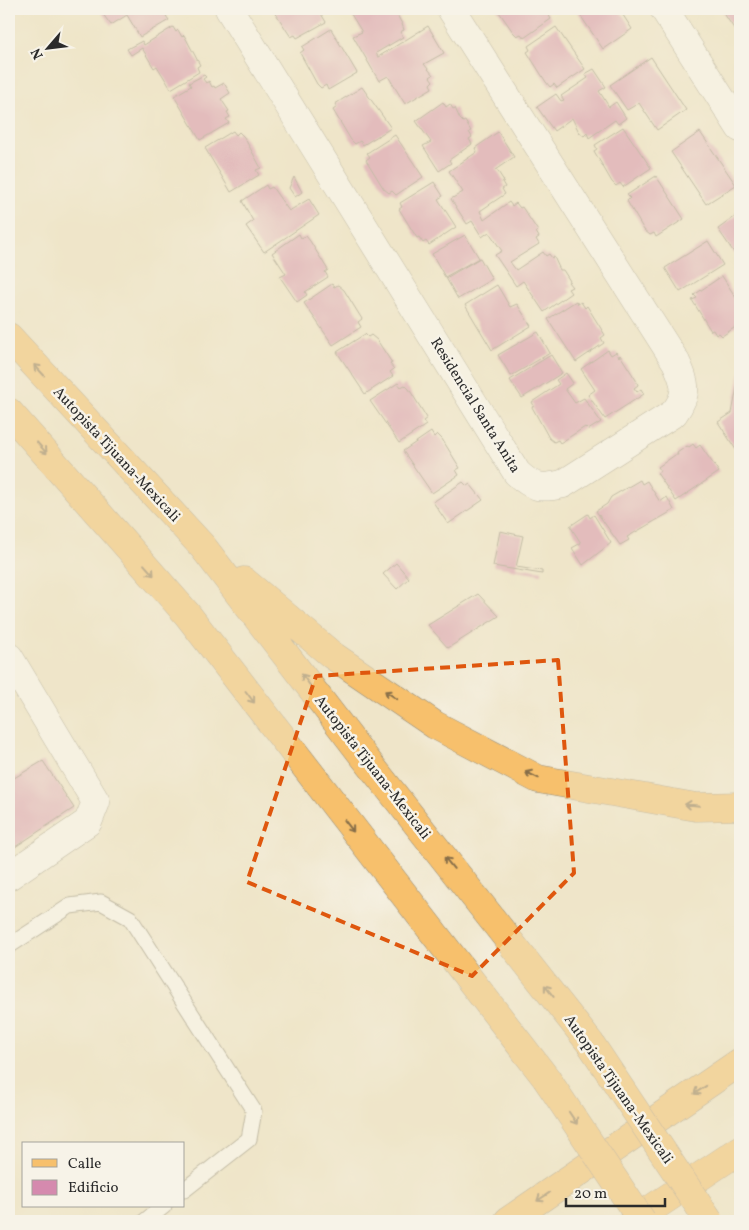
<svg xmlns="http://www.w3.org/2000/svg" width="749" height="1230" font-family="Vollkorn,serif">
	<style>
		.building { fill: #d58aae }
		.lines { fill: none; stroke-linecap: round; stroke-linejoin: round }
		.lane-casing { stroke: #8d887a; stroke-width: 17 }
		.street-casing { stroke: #8d887a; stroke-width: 29 }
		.primary-casing { stroke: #8d887a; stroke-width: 29 }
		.highway-casing { stroke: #8d887a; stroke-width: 29 }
		.lane { stroke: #fff; stroke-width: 15 }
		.street { stroke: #fff; stroke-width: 28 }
		.primary { stroke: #f7c06c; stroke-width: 28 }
		.highway { stroke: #f7c06c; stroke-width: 28 }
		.highway-bridge-casing { stroke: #8d887a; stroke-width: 29; stroke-linecap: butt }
		.highway-bridge { stroke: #f7c06c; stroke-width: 28 }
		.oneway { stroke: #876e48 }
		.marked { fill: none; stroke: #df570e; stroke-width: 4; stroke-dasharray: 10 6; stroke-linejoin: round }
		.labels { text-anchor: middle; stroke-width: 5; stroke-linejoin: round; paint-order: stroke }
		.street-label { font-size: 15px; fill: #2b2b2b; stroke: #f7f3e8 }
	</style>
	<rect width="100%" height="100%" fill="#f7f3e8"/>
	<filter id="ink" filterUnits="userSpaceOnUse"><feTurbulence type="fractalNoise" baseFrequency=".02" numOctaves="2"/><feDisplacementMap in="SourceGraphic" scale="10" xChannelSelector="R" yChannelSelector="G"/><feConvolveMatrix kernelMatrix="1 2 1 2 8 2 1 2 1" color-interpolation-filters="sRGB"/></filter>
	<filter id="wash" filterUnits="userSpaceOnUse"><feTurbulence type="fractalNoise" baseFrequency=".0096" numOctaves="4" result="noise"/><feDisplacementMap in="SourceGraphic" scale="20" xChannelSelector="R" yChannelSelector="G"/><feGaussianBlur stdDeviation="1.12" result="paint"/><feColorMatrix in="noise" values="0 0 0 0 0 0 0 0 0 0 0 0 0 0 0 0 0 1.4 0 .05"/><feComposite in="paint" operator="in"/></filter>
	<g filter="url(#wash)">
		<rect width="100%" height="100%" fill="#efe5c9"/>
		<g id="blocks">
			<path class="building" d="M99 9H168L170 13 166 16 169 20 140 37 127 15 111 25Z
				M273 9H318L326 22 297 38 295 35 291 37 287 31Z
				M351 9H394L402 24 404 30 400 32 403 37 376 53 378 57 428 26 444 53 424 64 433 75 430 77 433 81 430 84 432 88 405 104 388 76 379 81 353 36 362 32 349 11Z
				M497 9H545L551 19 524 38 521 34 517 36 513 32Z
				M576 9H619L632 29 603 49Z
				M721 9H740V41L737 33Z
				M173 27 176 32 178 30 182 37 184 35 200 65 197 67 199 72 171 89 157 66 154 68 142 48 131 55 127 49 142 41 144 45Z
				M556 27 585 69 557 88 554 84 550 87 546 82 527 52 530 50 528 46Z
				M331 29 357 73 328 90 326 85 321 88 317 84 300 53 304 50 302 47Z
				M651 57 686 110 657 130 639 103 627 110 610 85Z
				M594 69 606 87 599 91 603 97 609 107 616 102 626 118 618 124 615 120 589 138 587 133 584 136 579 132 572 118 554 131 537 107 556 94 561 101 564 100 561 96 588 78 585 74Z
				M204 75 206 77 203 79 206 83 209 81 212 87 214 86 215 88 224 83 230 93 221 99 229 111 227 112 230 117 226 119 229 123 200 140 174 96 191 86 189 83Z
				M362 87 391 128 363 145 360 141 355 144 351 140 333 110 337 107 335 104Z
				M443 102 446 107 450 104 453 109 455 108 460 119 463 122 465 121 471 131 469 132 472 137 469 139 472 144 449 160 451 163 439 171 423 146 431 142 416 121Z
				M623 127 651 168 623 187 620 183 616 186 612 182 594 151 597 149 595 145Z
				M233 131 236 135 239 132 244 137 261 168 256 170 259 175 231 192 205 148Z
				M498 132 514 157 495 170H497L504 181 502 182 505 187 502 189 505 194 480 211 484 220 509 202 512 206 516 203 520 208 522 207 538 231 536 232 539 237 536 239 539 244 510 262 516 270 543 252 546 256 549 254 552 258 554 257 560 270H563L570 281 568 282 572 287 568 289 571 293 544 312 523 281 516 286 495 255 502 251 489 232 482 237 472 221 467 224 451 199 463 192 449 171 477 152 475 148Z
				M700 132 736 185 706 204 671 152Z
				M395 135 423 177 396 195 392 191 389 193 384 189 366 160 370 157 367 153Z
				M656 176 684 219 656 237 654 233 650 235 644 230 627 201 630 198 627 195Z
				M294 177 302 192 295 197 289 188Z
				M434 182 443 196 438 199 456 227 429 245 426 241 423 243 419 237 417 238 399 209 402 207 400 203Z
				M266 185 268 189 272 187 289 211 309 199 319 215 264 252 246 226 253 221 242 201Z
				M740 213V255L738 252 735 254 718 229Z
				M299 234 301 238 306 236 310 241 328 270 325 272 328 277 305 292 307 295 297 302 280 277 286 274 272 253Z
				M465 235 479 258 445 277 432 254Z
				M708 241 723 265 680 292 665 268Z
				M480 258 492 279 458 299 446 278Z
				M722 276 740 304V324L722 336 719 333 716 335 713 330 711 331 692 300 697 298 694 295Z
				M332 284 334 287 338 285 344 290 362 319 358 322 361 327 333 345 304 303Z
				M497 285 510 307 517 304 531 326 492 350 465 305Z
				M576 301 578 304 581 302 585 308 587 306 605 335 601 338 604 343 576 362 548 319Z
				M538 332 550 353 511 376 498 355Z
				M365 334 368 337 371 335 377 340 392 363 390 364 394 369 390 372 393 376 365 394 337 352Z
				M608 350 611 355 616 352 619 357 620 355 636 380 638 385 634 388 637 392 641 389 644 394 605 419 588 395 595 390 581 369Z
				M551 355 562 373 522 398 510 380Z
				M740 372V456L718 422 732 413Z
				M566 373 573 383 565 389 575 403 584 398 601 422 588 430 585 427 560 443 558 440 554 442 549 438 532 407 534 406 532 402 559 384 556 380Z
				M398 383 401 387 405 385 409 389 427 418 423 421 426 425 399 443 370 401Z
				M431 432 434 437 437 434 442 439 460 468 456 470 459 475 432 493 403 451Z
				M693 444 696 448 700 445 719 472 676 501 657 473 661 471 658 467 675 455H678L677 453 687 446 689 447Z
				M640 480 642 484 647 481 660 502 667 497 674 510 627 537 629 540 620 545 596 511 607 504 611 497Z
				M463 482 467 486 470 484 483 500 448 524 433 502Z
				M588 514 590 518 594 515 611 543 583 565 572 548 581 543 570 526Z
				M500 531 523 536 516 567 542 571V574L493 566Z
				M396 563 409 578 397 589 383 574Z
				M478 594 499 616 448 648 428 625Z
				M43 761 74 808 9 851V789L11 788 9 781Z"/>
		</g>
	</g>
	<g filter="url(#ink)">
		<use href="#blocks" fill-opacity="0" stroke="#8d887a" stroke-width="1"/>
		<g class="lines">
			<g class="lane-casing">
				<path id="lane" d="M9 946 70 906 101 902 130 918 254 1111 249 1139 184 1190
					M145 1221 164 1206"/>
			</g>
			<g class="street-casing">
				<path id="street" d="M229 9 517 473C533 488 541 489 563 484L674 413C689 393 686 384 676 362L451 9
					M664 9 740 128
					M9 657 96 802 88 822 9 876"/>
			</g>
			<g class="primary-casing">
				<path id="primary" d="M508 1221 740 1062
					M633 1221 740 1150"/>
			</g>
			<g class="highway-casing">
				<path id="highway" d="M9 337 203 547 361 753 590 1043
					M9 412 187 614 546 1078
					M244 581 332 655 435 725 538 779 696 807 740 806"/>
			</g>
			<use href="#lane" class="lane"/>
			<use href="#street" class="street"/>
			<use href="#primary" class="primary"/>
			<use href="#highway" class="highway"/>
			<g class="highway-bridge-casing">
				<path id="highway-bridge" d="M590 1043 709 1221
					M546 1078 642 1221"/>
			</g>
			<use href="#highway-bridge" class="highway-bridge"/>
		</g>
		<defs><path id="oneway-shaft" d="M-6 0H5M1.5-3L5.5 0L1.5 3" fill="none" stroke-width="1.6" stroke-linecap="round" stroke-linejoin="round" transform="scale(1.25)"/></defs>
		<g class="oneway">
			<use href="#oneway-shaft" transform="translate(39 370) rotate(-133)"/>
			<use href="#oneway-shaft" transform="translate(42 448) rotate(49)"/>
			<use href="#oneway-shaft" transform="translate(149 570) rotate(49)"/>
			<use href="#oneway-shaft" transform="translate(306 680) rotate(-127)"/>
			<use href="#oneway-shaft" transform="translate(391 695) rotate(-146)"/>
			<use href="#oneway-shaft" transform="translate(250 697) rotate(53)"/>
			<use href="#oneway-shaft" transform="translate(532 775) rotate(-154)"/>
			<use href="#oneway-shaft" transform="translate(692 805) rotate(-174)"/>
			<use href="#oneway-shaft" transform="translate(349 826) rotate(52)"/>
			<use href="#oneway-shaft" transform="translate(449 863) rotate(-129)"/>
			<use href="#oneway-shaft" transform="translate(549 991) rotate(-128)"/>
			<use href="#oneway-shaft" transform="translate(700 1090) rotate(146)"/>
			<use href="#oneway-shaft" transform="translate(573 1118) rotate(56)"/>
			<use href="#oneway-shaft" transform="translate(543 1197) rotate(146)"/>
		</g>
	</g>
	<path d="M0 0H749V1230H0ZM558 660 574 873 472 976 247 882 316 676Z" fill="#efe5c9" fill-opacity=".55" fill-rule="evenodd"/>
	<path class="marked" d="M558 660 574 873 472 976 247 882 316 676Z"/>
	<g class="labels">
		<g class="street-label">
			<text transform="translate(476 405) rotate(58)" y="5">Residencial Santa Anita</text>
			<text transform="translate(117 454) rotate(47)" y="5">Autopista Tijuana-Mexicali</text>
			<text transform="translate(373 767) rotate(52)" y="5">Autopista Tijuana-Mexicali</text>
			<text transform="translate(619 1089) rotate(55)" y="5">Autopista Tijuana-Mexicali</text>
		</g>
	</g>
	<rect width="749" height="1230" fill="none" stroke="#f7f3e8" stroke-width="30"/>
	<rect x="22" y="1142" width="162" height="65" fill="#f7f3e8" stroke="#a5a39c"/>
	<rect x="32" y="1159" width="25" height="8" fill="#f7c06c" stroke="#a5a39c"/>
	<text x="68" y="1168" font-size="15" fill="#2b2b2b">Calle</text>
	<rect x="32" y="1180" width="25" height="15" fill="#d58aae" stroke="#a5a39c"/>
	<text x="68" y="1192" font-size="15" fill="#2b2b2b">Edificio</text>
	<g transform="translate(48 48) rotate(242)" stroke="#f7f3e8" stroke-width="4" paint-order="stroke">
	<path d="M0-4L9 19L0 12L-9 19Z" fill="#2b2b2b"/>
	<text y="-8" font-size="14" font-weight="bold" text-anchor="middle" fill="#2b2b2b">N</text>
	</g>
	<path d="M566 1198v8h99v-8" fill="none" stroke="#2b2b2b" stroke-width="2.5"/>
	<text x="574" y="1198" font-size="15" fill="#2b2b2b" stroke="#f7f3e8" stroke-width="4" paint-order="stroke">20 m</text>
</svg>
